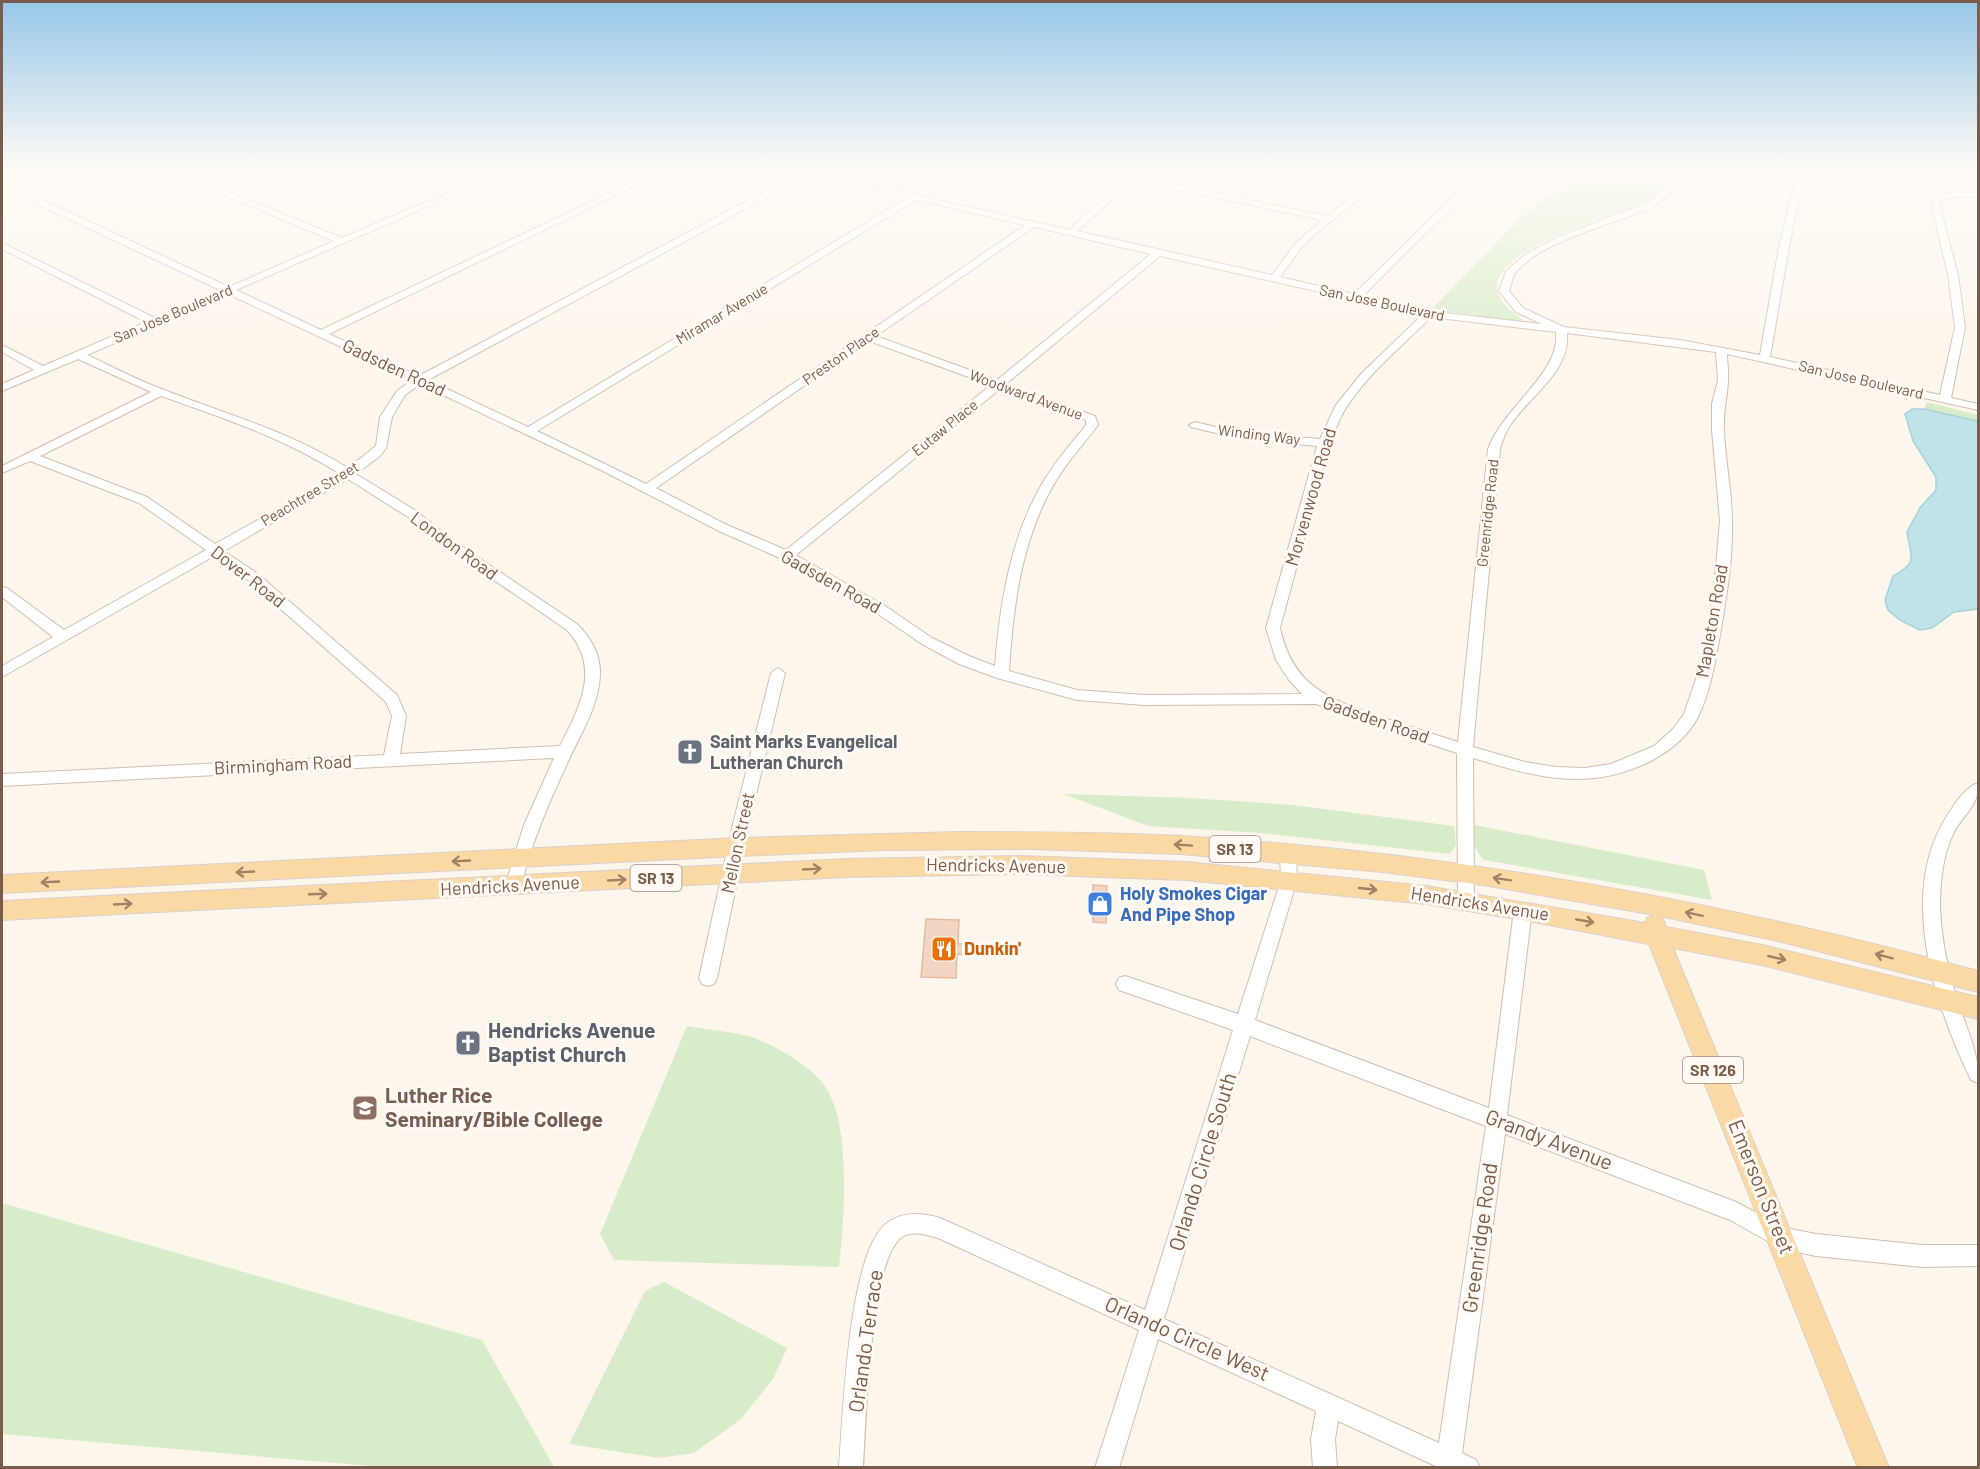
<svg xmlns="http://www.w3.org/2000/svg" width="1980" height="1469" font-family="Barlow,sans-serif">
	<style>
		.green { fill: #d8ecc9 }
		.water { fill: #bfe3e8; stroke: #a5d3da; stroke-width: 1.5 }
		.building { fill: #f3d5c3; stroke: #e6bba3; stroke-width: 1.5 }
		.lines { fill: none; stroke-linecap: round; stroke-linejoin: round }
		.minor-casing { stroke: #d1beb0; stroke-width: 2 }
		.major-casing { stroke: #dad1cd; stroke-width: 2 }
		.minor { fill: #fff; fill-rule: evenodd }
		.major { fill: #fbd9a5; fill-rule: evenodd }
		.oneway { stroke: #a18267 }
		.labels { text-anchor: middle; stroke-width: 6; stroke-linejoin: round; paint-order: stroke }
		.far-street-label { font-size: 15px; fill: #7a5c4d; stroke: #fffaf3 }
		.shield { fill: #fffaf3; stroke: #a28b7f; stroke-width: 1.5 }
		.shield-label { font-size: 16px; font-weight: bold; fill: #7a5c4d }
		.street-label { font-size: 18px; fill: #7a5c4d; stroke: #fffaf3 }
		.worship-label { font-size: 18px; font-weight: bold; fill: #5b616d; stroke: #fffaf3; text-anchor: start }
		.shop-label { font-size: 18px; font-weight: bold; fill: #366cbe; stroke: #fffaf3; text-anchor: start }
		.food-label { font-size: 18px; font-weight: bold; fill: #c56008; stroke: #fffaf3; text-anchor: start }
		.near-worship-label { font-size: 21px; font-weight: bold; fill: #5b616d; stroke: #fffaf3; text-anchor: start }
		.near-education-label { font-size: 21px; font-weight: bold; fill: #785e54; stroke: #fffaf3; text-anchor: start }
		.near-street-label { font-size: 21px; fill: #7a5c4d; stroke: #fffaf3 }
	</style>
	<rect width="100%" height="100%" fill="#fdf6ec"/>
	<path class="green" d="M1611 169H1657L1662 190 1653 198 1639 205C1611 216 1484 251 1498 293 1501 304 1515 314 1523 320L1512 321 1432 309 1521 218 1543 199Z
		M1927 402 1978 415V421L1924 409Z
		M1064 794 1191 798 1293 805 1454 826 1456 845 1450 854 1260 833 1148 826Z
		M1474 825 1704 870 1712 900 1484 860C1473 850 1473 839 1474 825Z
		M687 1026C708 1030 731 1031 751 1037 774 1044 816 1069 828 1091 851 1132 844 1221 839 1267L614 1260 600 1234Z
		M2 1203 482 1340 554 1467H382L2 1434Z
		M664 1282 787 1348 773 1379 741 1419 694 1453 659 1458 569 1444 645 1291Z"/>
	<path class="water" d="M1912 409H1924L1978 421V609L1954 612 1932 628 1920 630 1900 620 1888 610 1885 600 1893 576C1920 562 1910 556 1907 532L1920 508 1936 490V477L1913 441 1905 414Z"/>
	<path class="building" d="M1093 885 1107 886 1106 923 1093 922Z
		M926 919 959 920 958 944H965V955L957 954 956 978 921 977Z"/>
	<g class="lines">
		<g class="minor-casing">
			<path id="minor" d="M161 169H172L342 238 470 183 433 169H445L477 180 503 169H514L236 290 321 330 660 169H670L329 334 419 376 799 173 786 169H801L886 188 914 169H923L895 190 1069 230 1125 179 1085 169H1101L1327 216 1381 174 1364 169H1396L1314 235 1301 248 1280 277 1354 294 1481 169H1490L1363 296 1429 311 1542 324 1516 312 1499 291 1506 271 1526 254 1556 238 1647 203 1666 187 1699 179 1710 169H1718C1709 188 1691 183 1674 190 1666 194 1661 203 1652 207 1616 224 1539 241 1515 273 1512 278 1511 286 1509 291L1523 308 1564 327 1680 340 1760 355 1779 247 1798 170 1805 169 1789 247 1770 357 1940 395 1955 327 1948 275 1931 203 1944 193 1978 191V196L1946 198 1939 204 1958 275 1965 327 1951 398 1978 404V410L1727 354C1727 362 1729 372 1728 381 1727 398 1723 413 1724 430 1725 460 1732 491 1732 521 1733 557 1727 594 1721 629 1716 658 1711 690 1698 717 1688 737 1668 752 1649 762 1586 792 1536 777 1473 758L1474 901 1472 906 1466 908 1460 906 1458 901 1457 753 1344 716 1317 704 1145 705 1077 700 997 678 959 664 922 644 875 612 782 559 719 531 601 470 420 384 405 395 392 417 386 448 380 456 356 474 416 511 451 539 577 624C590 637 600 653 600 672 600 706 579 736 566 766 548 805 531 844 521 886L519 891 513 893 507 891 505 886 524 825 554 758 2 786V774L384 755 392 716 386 702 248 580 214 556 2 677V666L53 637 2 597V587L7 588 64 630 206 550 139 503 30 461 2 473V466L151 392 78 359 2 391V384L34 370 2 352V345L43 366 146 322 2 249V243L155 318 220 290 37 204V200H43L229 287 334 241ZM808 175 907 198 528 427 428 380ZM1133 181 1322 220 1295 244 1272 275 1077 231ZM916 200 1025 225 646 484 537 431ZM1034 227 1151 254 997 380 876 336ZM1160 256 1422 315 1361 374 1336 405 1320 439 1237 432 1195 422 1189 425 1191 427 1237 438 1317 446 1266 628 1276 660 1289 680 1302 694 1145 695 1077 690 1009 671C1013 607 1021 541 1054 484 1066 463 1083 445 1098 425L1095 416 1006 384ZM228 294 412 380 397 391 380 417 376 446 348 468C285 429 221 413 154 386 131 377 109 365 87 355ZM1431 317 1556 332C1561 373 1503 407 1488 449L1458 742C1433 734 1409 726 1384 718 1331 700 1293 688 1280 628L1330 443C1335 431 1340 416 1348 405 1370 372 1403 345 1431 317ZM1567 333 1716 352 1718 380 1712 404V430L1720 521 1714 589 1701 664 1684 714 1673 729 1654 746 1611 764 1585 768 1556 767 1525 762 1473 747 1500 449C1502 442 1505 434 1509 427 1527 398 1571 372 1567 333ZM869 341 991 385 786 550 727 525 656 488ZM1000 389 1086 420V425C1071 444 1054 463 1042 484 1010 539 1000 603 995 666L969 656 932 638 885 606 796 555ZM161 396C223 418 284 438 340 474L215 544 147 497 40 456ZM348 479 408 517 443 545 567 630C602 668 579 708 560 746L400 754 406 716 397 695 258 574 224 551Z
				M778 668 785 673 749 824 717 978 714 984 708 986 702 984 699 978 733 824 771 673Z
				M1978 783C1980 805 1963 814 1953 834 1943 855 1940 882 1940 906 1941 936 1947 967 1956 996 1965 1027 1980 1051 1978 1083L1971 1080C1935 1005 1897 894 1947 816 1954 805 1965 787 1978 783Z
				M1288 847 1294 849 1296 854 1297 880 1255 1020 1489 1108 1514 910 1517 905 1523 903 1529 905 1532 910 1507 1115 1736 1202 1785 1228 1816 1234 1922 1245H1978V1266L1922 1267 1816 1256 1782 1249 1730 1220 1505 1134 1462 1453 1476 1460 1480 1468H1440L1338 1421 1335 1439 1337 1468H1313L1311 1439 1316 1411 1158 1339 1119 1468H1095L1139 1330 938 1238C928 1235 912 1230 902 1237 869 1260 866 1425 863 1468H839C843 1418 848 1251 887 1223 903 1211 922 1213 940 1218L1145 1310 1233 1030 1119 990 1116 984 1119 978 1125 976 1238 1014 1281 880 1280 854 1282 849ZM1250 1036 1486 1126 1439 1443 1164 1319Z"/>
		</g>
		<g class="major-casing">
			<path id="major" d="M959 832C1034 832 1108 832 1182 836 1452 853 1718 900 1978 971V992L1782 942 1655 915 1663 918 1666 927 1762 945 1978 997V1019L1762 965 1673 948 1889 1468H1858L1649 944 1523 920 1426 904 1186 880 1019 874 847 877 2 920V901L847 859 1019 856 1186 862 1426 886 1645 923 1647 918 1655 915 1483 885 1383 872 1181 854 1033 849 886 850 738 856 2 893V875L738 838Z"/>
		</g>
		<use href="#minor" class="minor"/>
		<use href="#major" class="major"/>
	</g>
	<defs><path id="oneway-shaft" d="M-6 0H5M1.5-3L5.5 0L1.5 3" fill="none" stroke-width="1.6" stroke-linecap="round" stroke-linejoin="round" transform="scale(1.5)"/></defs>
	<g class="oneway">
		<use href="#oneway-shaft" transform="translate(1183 845) rotate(-176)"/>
		<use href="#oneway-shaft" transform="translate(461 861) rotate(177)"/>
		<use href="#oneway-shaft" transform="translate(812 869) rotate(-3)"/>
		<use href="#oneway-shaft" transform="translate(245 872) rotate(177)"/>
		<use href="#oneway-shaft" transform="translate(1502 879) rotate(-171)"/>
		<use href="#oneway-shaft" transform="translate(617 880) rotate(-3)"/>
		<use href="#oneway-shaft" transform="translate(50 882) rotate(177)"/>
		<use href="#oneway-shaft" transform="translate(1368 889) rotate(6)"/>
		<use href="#oneway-shaft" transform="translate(318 894) rotate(-2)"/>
		<use href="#oneway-shaft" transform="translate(123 904) rotate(-3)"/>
		<use href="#oneway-shaft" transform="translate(1694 914) rotate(-168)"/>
		<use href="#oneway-shaft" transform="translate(1585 921) rotate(10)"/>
		<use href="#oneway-shaft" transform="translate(1884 956) rotate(-165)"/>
		<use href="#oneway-shaft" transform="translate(1777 958) rotate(13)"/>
	</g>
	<linearGradient id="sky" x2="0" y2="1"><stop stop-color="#97c7e8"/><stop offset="0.45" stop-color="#fefbf6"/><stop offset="1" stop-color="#fefbf6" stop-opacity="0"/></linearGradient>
	<rect width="1980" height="375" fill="url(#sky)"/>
	<defs>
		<g id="church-square" transform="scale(1.35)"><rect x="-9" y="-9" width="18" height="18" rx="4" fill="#6b7280" stroke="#fffaf3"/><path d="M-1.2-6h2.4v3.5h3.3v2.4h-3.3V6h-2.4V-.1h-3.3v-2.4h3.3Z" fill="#fff"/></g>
		<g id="shop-square" transform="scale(1.35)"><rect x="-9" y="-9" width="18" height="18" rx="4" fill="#3f7fe0" stroke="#fffaf3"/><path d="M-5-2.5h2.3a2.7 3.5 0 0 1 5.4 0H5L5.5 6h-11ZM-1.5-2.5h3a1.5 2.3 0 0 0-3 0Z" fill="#fff"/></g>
		<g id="restaurant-square" transform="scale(1.35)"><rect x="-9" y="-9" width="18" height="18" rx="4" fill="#e8710a" stroke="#fffaf3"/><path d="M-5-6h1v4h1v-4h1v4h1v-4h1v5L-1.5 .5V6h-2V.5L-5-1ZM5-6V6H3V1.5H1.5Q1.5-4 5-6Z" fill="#fff"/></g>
		<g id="school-square" transform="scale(1.35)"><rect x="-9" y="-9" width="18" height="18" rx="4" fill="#8d6e63" stroke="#fffaf3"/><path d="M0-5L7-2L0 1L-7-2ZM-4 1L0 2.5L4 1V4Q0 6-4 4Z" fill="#fff"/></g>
	</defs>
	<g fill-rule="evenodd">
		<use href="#church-square" x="690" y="752"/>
		<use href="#shop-square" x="1100" y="904"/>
		<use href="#restaurant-square" x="944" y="949"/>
		<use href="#church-square" x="468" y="1043"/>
		<use href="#school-square" x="365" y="1108"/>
	</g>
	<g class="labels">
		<g class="far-street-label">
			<text transform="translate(1382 303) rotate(12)" y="5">San Jose Boulevard</text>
			<text transform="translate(173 314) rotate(-23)" y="5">San Jose Boulevard</text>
			<text transform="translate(722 314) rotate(-31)" y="5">Miramar Avenue</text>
			<text transform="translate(841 356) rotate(-35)" y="5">Preston Place</text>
			<text transform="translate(1861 380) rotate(13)" y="5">San Jose Boulevard</text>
			<text transform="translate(1026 395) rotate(20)" y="5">Woodward Avenue</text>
			<text transform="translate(945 428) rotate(-39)" y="5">Eutaw Place</text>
			<text transform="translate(1259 435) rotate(7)" y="5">Winding Way</text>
			<text transform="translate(310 494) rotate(-31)" y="5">Peachtree Street</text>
			<text transform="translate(1488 513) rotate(-84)" y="5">Greenridge Road</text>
		</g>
		<g class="shield">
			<rect x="1209.5" y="836" width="51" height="26" rx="4.5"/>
			<rect x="630.5" y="865" width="51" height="26" rx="4.5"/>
			<rect x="1683" y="1057" width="60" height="26" rx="4.5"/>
		</g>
		<g class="shield-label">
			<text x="1235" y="855">SR 13</text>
			<text x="656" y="884">SR 13</text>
			<text x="1713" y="1076">SR 126</text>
		</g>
		<g class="street-label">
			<text transform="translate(394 368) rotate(25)" y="6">Gadsden Road</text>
			<text transform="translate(1311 497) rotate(-74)" y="6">Morvenwood Road</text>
			<text transform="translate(454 546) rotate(36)" y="6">London Road</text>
			<text transform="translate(248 577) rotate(38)" y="6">Dover Road</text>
			<text transform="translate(831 582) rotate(29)" y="6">Gadsden Road</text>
			<text transform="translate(1712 621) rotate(-80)" y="6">Mapleton Road</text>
			<text transform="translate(1376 720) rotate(19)" y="6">Gadsden Road</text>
			<text transform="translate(283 765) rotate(-3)" y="6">Birmingham Road</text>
			<text transform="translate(738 843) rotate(-78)" y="6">Mellon Street</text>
			<text transform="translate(996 866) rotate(1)" y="6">Hendricks Avenue</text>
			<text transform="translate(510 886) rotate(-3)" y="6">Hendricks Avenue</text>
			<text transform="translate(1480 904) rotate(9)" y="6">Hendricks Avenue</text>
		</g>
		<g class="worship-label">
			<text x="710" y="748">Saint Marks Evangelical<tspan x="710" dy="21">Lutheran Church</tspan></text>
		</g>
		<g class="shop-label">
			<text x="1120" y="900">Holy Smokes Cigar<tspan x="1120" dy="21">And Pipe Shop</tspan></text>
		</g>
		<g class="food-label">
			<text x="964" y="955">Dunkin'</text>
		</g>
		<g class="near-worship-label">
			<text x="488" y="1038">Hendricks Avenue<tspan x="488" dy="24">Baptist Church</tspan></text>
		</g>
		<g class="near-education-label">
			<text x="385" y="1103">Luther Rice<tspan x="385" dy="24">Seminary/Bible College</tspan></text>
		</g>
		<g class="near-street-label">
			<text transform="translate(1549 1140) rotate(21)" y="7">Grandy Avenue</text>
			<text transform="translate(1203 1162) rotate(-73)" y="7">Orlando Circle South</text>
			<text transform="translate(1761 1187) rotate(68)" y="7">Emerson Street</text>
			<text transform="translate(1480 1238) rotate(-82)" y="7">Greenridge Road</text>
			<text transform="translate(1187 1339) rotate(24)" y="7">Orlando Circle West</text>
			<text transform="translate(866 1341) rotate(-82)" y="7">Orlando Terrace</text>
		</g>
	</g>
	<rect width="1980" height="1469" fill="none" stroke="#7a5c4d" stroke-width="6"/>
</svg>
